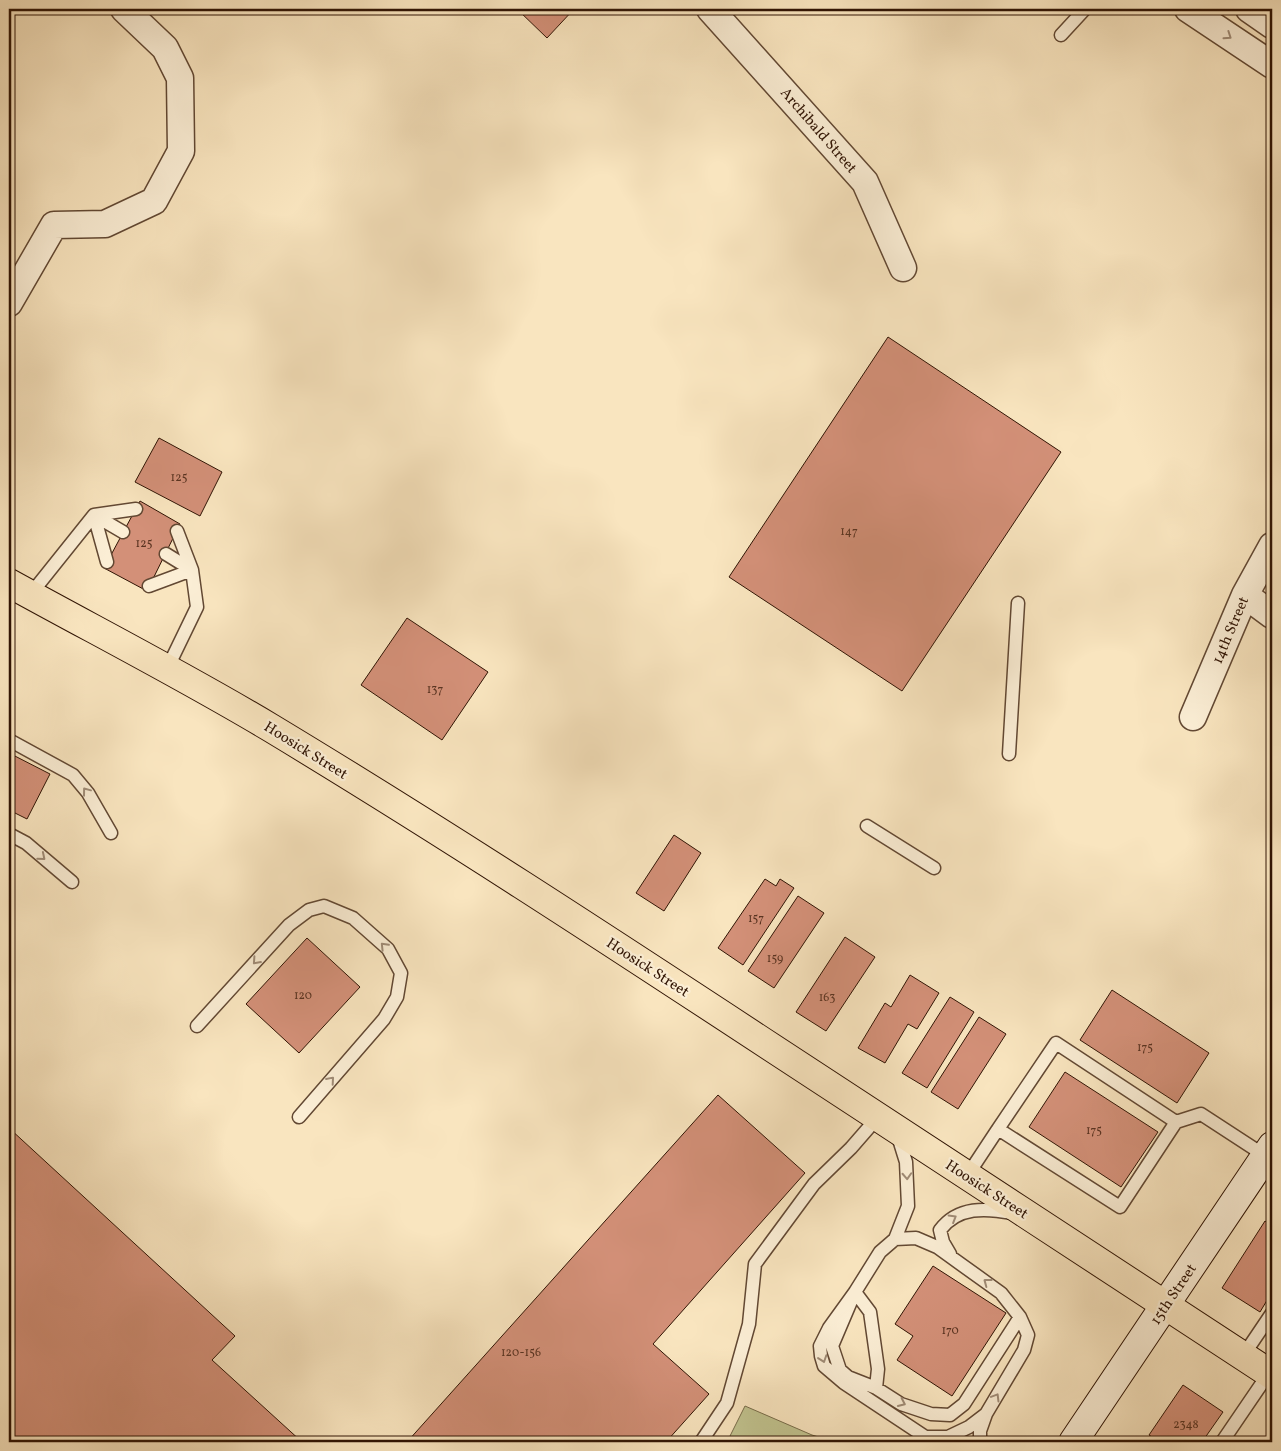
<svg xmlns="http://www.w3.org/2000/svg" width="1281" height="1451" font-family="Vollkorn,serif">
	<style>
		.green { fill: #c1c38f; stroke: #786c4a }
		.building { fill: #d39078; stroke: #301404 }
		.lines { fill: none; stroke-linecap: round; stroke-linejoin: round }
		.lane-casing { stroke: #624833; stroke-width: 15 }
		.street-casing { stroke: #624833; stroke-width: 29 }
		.secondary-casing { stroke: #301404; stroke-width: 30 }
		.highway-casing { stroke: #301404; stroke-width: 30 }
		.lane { stroke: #fbeed5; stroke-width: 12 }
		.street { stroke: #fbeed5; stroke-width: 26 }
		.secondary { stroke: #fbeed5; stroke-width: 28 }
		.highway { stroke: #f9e5bf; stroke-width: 28 }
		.oneway { stroke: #a08c77 }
		.labels { text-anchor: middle; stroke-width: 4.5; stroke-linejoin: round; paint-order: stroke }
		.number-label { font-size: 12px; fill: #593321 }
		.street-label { font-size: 15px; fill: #301404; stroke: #fbeed5 }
	</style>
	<rect width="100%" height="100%" fill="#f9e5bf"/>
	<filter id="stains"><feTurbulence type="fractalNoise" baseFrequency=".004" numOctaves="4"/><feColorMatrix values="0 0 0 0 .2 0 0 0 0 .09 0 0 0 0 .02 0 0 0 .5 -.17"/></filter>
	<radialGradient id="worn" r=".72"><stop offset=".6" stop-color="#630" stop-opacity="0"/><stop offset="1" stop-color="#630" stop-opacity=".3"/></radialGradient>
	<path class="green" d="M745 1406 812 1435 835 1442H727Z"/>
	<path class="building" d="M517 9H574L547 38Z
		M888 337 1061 452 902 691 729 577Z
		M159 438 222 472 200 516 135 482Z
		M140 501 180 524 147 591 104 568Z
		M407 618 488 672 442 740 361 685Z
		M9 753 50 774 27 819 9 810Z
		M674 835 701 853 664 911 636 893Z
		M765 879 776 886 780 879 794 888 743 965 718 948Z
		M798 896 824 913 774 988 748 971Z
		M845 937 875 957 826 1031 796 1012Z
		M307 938 360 987 299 1053 246 1004Z
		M910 975 939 993 917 1029 908 1024 885 1063 858 1048 885 1003 891 1007Z
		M1112 990 1209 1053 1177 1103 1080 1040Z
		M950 997 974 1012 927 1088 902 1073Z
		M979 1017 1006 1034 958 1109 931 1092Z
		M1065 1072 1158 1132 1121 1187 1029 1127Z
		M718 1095 805 1173 653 1344 709 1394 666 1442H407Z
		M9 1128 235 1336 212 1360 302 1442H9Z
		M1265 1221 1272 1226V1292L1260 1312 1222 1288Z
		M933 1266 1006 1313 952 1396 897 1360 913 1336 895 1324Z
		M1183 1385 1223 1412 1202 1442H1156L1157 1440 1149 1435Z"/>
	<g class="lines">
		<g class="lane-casing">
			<path id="lane" d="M1061 35 1085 9
				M94 515 107 562
				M94 515 123 532
				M166 554 192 570
				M149 586 192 570
				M30 595 94 515 136 509
				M167 669 197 607 192 570 177 531
				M9 740 73 775 88 793 111 833
				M1009 754 1018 603
				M867 826 934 868
				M9 834 26 843 72 882
				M197 1026 289 925 309 910 324 906 353 918 388 949 401 973 397 997 384 1019 299 1117
				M1056 1043 1176 1122 1120 1207 998 1129Z
				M1176 1122 1201 1114 1267 1157
				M967 1176 998 1129
				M895 1239 908 1206 906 1162 897 1133
				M950 1254 943 1242 940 1230C958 1206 986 1208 1012 1213
				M1243 1356 1272 1313
				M876 1388 878 1369 870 1312 855 1292 832 1346 840 1370 848 1377 876 1388 901 1404 931 1414 950 1415 964 1404 1020 1317
				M926 1437H948L969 1427 986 1414
				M701 1442 727 1403 749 1324 755 1264 814 1184 851 1148 878 1117
				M933 1442 844 1383 824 1366 821 1356 820 1346 829 1328 855 1292 880 1252 895 1239 916 1238 937 1247 1001 1293 1020 1317 1028 1335 1024 1350 986 1414 980 1431V1442
				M1222 1442 1269 1373"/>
		</g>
		<g class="street-casing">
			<path id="street" d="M710 9 865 182 903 268
				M1188 9 1272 65
				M1249 9 1272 25
				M9 303 54 225 105 224 154 201 181 151 180 78 165 48 124 9
				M1245 595 1272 615
				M1193 717 1245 595 1272 546"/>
		</g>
		<g class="secondary-casing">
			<path id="secondary" d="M1073 1442 1272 1146"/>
		</g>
		<g class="highway-casing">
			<path id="highway" d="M9 583C96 631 186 677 271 728 440 830 605 938 771 1047 938 1156 1105 1266 1272 1375"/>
		</g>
		<use href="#lane" class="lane"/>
		<use href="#street" class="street"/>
		<use href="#secondary" class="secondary"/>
		<use href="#highway" class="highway"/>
	</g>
	<defs><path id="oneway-chevron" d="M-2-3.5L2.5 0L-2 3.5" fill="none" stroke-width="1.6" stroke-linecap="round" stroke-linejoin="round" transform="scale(1.25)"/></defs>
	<g class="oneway">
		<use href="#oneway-chevron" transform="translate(1228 36) rotate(34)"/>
		<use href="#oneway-chevron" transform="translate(86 791) rotate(-127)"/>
		<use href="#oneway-chevron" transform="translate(42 857) rotate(40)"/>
		<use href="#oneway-chevron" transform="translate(384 946) rotate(-134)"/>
		<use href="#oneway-chevron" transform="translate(256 961) rotate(132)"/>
		<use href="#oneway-chevron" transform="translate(331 1080) rotate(-49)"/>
		<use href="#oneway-chevron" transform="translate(907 1176) rotate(87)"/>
		<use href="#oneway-chevron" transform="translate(953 1218) rotate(-31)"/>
		<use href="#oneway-chevron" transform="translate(987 1282) rotate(-143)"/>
		<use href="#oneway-chevron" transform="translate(823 1359) rotate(71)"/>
		<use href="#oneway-chevron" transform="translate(996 1397) rotate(-59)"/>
		<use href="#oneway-chevron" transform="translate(902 1403) rotate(25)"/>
	</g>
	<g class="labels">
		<g class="number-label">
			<text x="179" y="481">125</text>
			<text x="849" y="535">147</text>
			<text x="144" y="547">125</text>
			<text x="435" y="693">137</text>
			<text x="756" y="922">157</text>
			<text x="775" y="962">159</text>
			<text x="303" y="999">120</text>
			<text x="827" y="1001">163</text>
			<text x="1145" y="1051">175</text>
			<text x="1094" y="1134">175</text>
			<text x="950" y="1334">170</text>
			<text x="521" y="1356">120-156</text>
			<text x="1186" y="1428">2348</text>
		</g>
		<g class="street-label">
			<text transform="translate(819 130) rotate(49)" y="5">Archibald Street</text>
			<text transform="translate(1230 630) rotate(-67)" y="5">14th Street</text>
			<text transform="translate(306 750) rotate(32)" y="5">Hoosick Street</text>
			<text transform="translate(648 967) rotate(33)" y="5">Hoosick Street</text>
			<text transform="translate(987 1189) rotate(33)" y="5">Hoosick Street</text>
			<text transform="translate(1173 1294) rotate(-56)" y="5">15th Street</text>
		</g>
	</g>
	<rect width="1281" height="1451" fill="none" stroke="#f9e5bf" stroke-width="30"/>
	<rect x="10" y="10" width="1261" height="1431" fill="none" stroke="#301404" stroke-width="2.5"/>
	<rect x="15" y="15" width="1251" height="1421" fill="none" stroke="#301404"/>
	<rect width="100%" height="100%" filter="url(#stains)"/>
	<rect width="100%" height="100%" fill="url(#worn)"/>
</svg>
